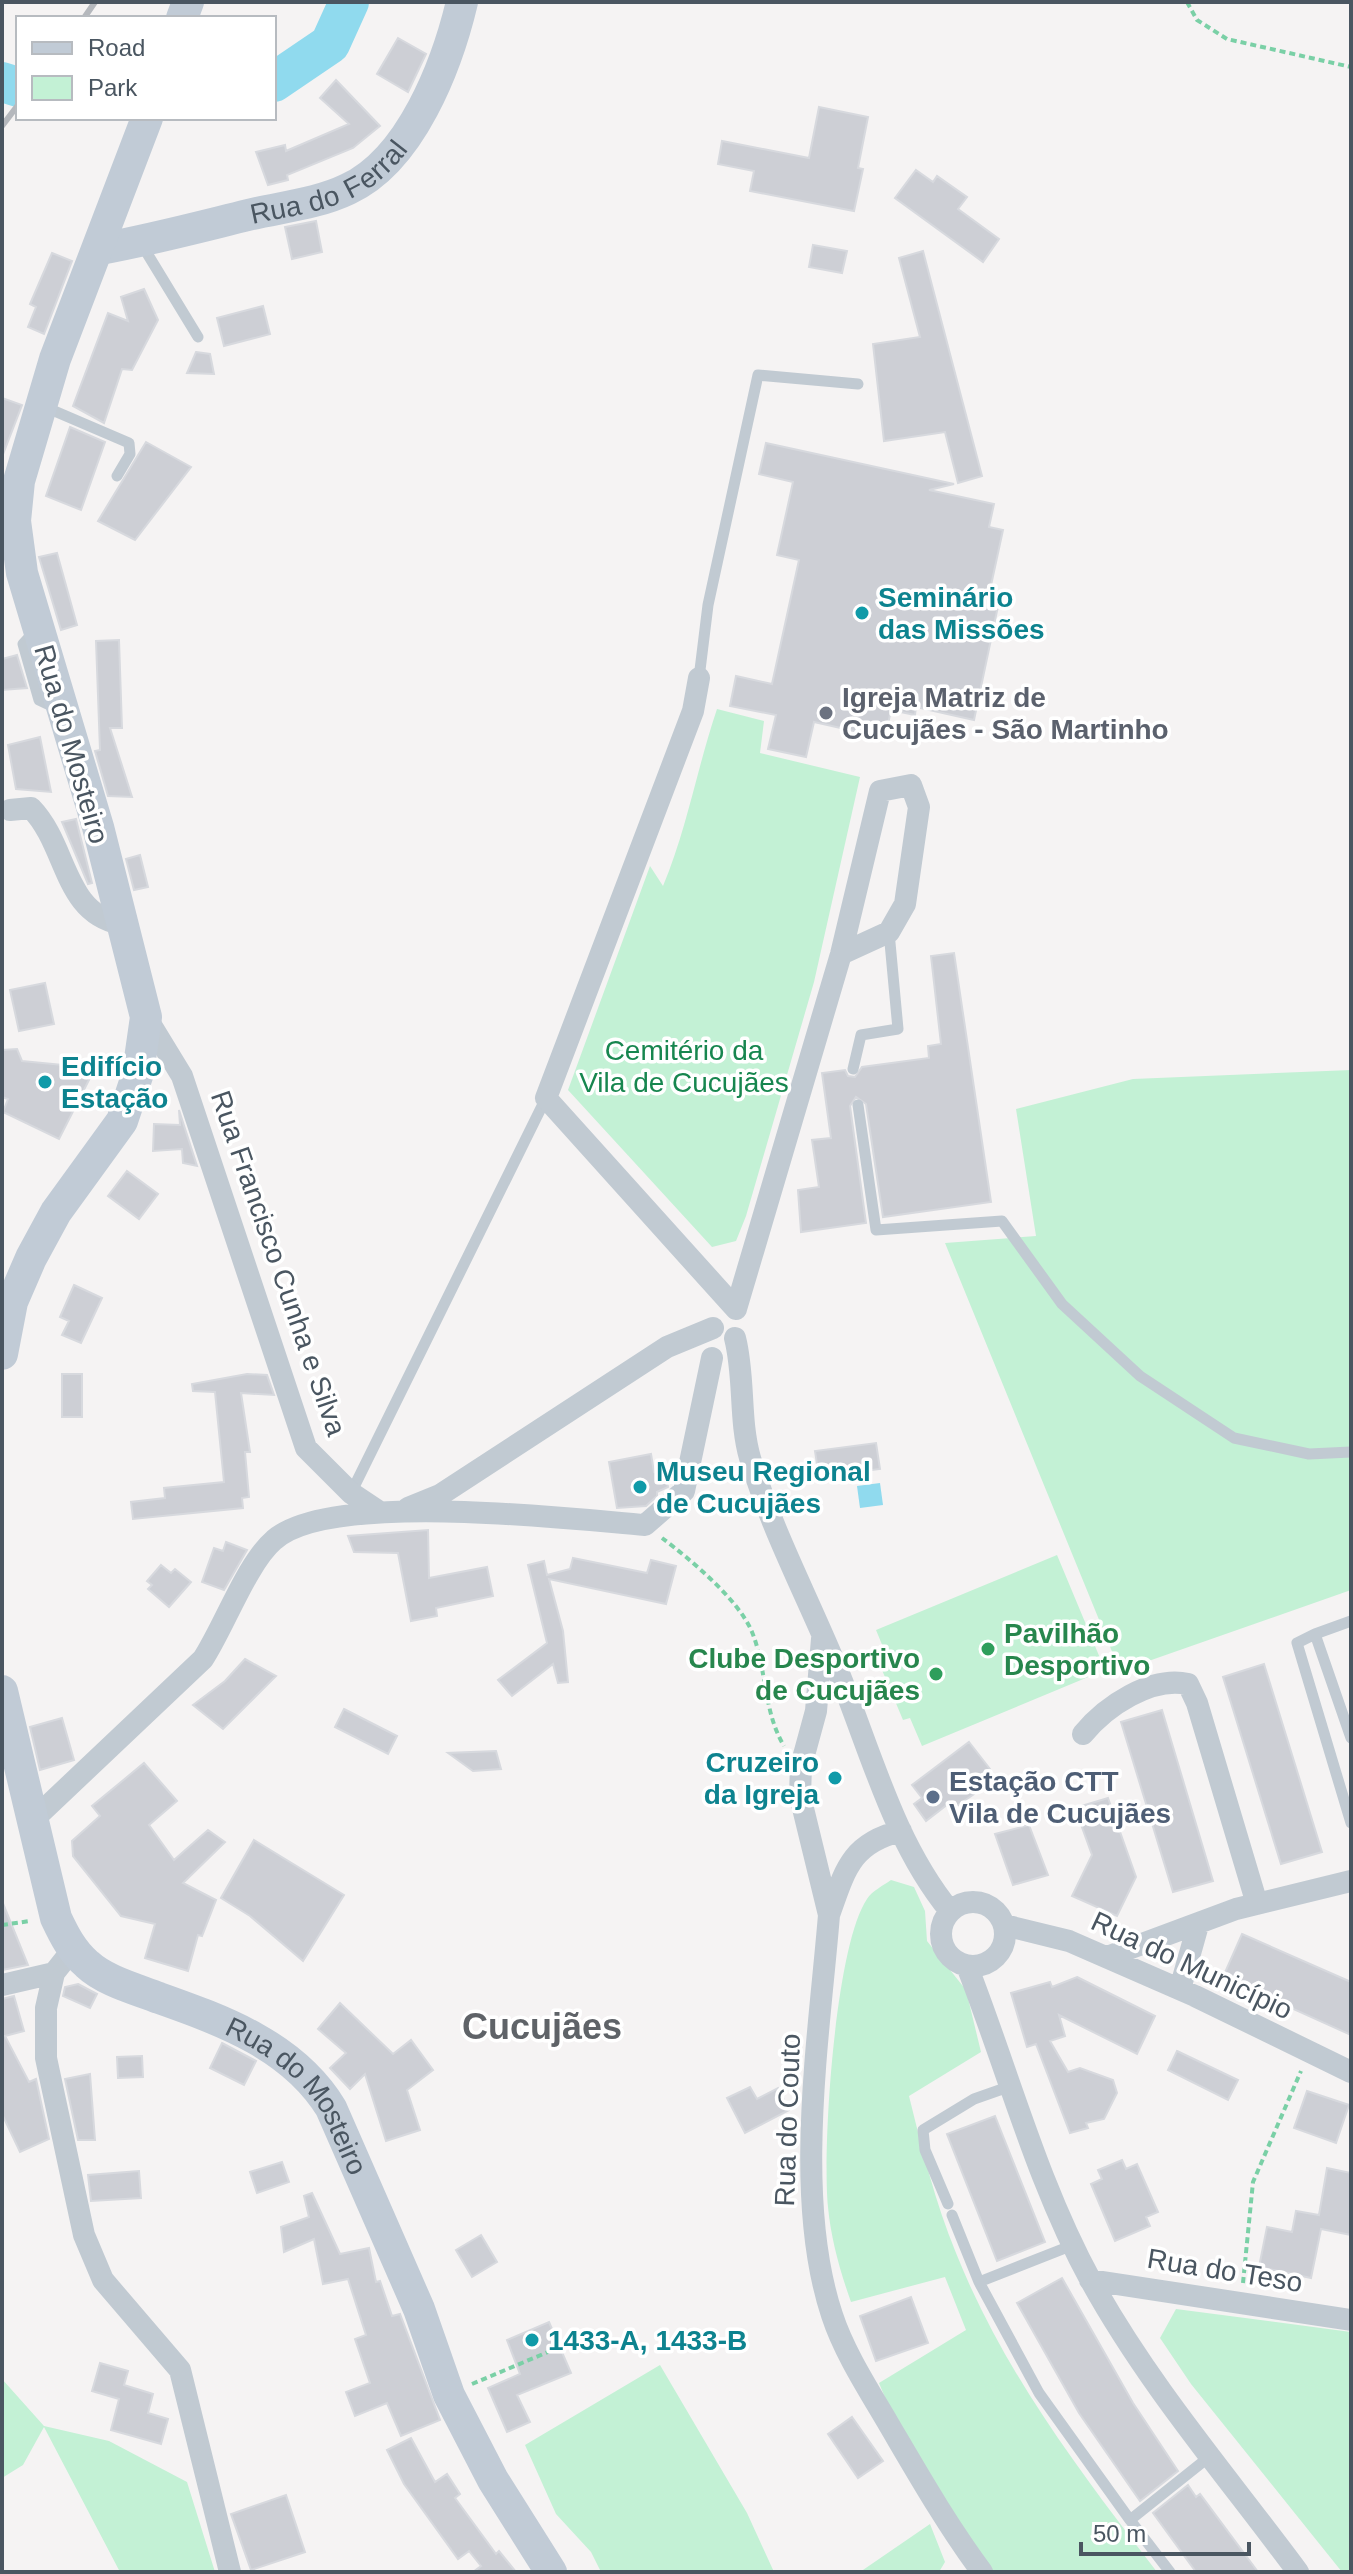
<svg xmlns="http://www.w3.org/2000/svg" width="1353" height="2574" font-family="Helvetica,sans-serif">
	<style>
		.green { fill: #c3f1d5 }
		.water { fill: #90daee }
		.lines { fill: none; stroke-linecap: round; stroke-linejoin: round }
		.river { stroke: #90daee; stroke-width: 40 }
		.building { fill: #cdcfd5; stroke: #d7d9de; stroke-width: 2 }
		.path { stroke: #7ad0a6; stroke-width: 4; stroke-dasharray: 6 4; stroke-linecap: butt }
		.lane { stroke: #c1cad2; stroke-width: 11 }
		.street { stroke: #c1cad2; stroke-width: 22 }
		.secondary { stroke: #c1cbd6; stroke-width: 32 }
		.rail { stroke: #b5b8bd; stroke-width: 6 }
		.culture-dot { fill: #0f9aa8; stroke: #fff; stroke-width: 3 }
		.worship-dot { fill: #6b7280; stroke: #fff; stroke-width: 3 }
		.leisure-dot { fill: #2e9e5b; stroke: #fff; stroke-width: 3 }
		.service-dot { fill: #5c6f8a; stroke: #fff; stroke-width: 3 }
		.labels { text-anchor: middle; stroke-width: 7; stroke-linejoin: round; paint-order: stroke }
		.street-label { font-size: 28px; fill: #4a5661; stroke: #fff }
		.culture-label { font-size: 28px; font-weight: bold; fill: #0d838f; stroke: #fff; text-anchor: start }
		.worship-label { font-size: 28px; font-weight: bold; fill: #5b616d; stroke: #fff; text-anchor: start }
		.park-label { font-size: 28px; fill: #17864f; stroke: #fff }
		.leisure-label { font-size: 28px; font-weight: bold; fill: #27864d; stroke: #fff; text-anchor: start }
		.service-label { font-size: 28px; font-weight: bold; fill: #4e5e75; stroke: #fff; text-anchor: start }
		.district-label { font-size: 36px; font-weight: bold; fill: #5f6368; stroke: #fff }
	</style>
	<rect width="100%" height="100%" fill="#f5f3f3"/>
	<path class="green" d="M717 709 764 721 760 753 860 777 814 982 746 1216 736 1241 712 1247 568 1090 650 866 663 886C687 829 697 768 717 709Z
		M1351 1070V1590L1120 1671 945 1243 1036 1236 1016 1109 1133 1079Z
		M1057 1555 1105 1670 922 1746 910 1718 903 1720 874 1651 883 1647 876 1630Z
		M891 1880 914 1887 925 1911 927 1941 966 1990 981 2052 909 2096C922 2149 935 2202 956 2253 1003 2371 1080 2472 1157 2572H989L900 2434 879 2383 966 2330 945 2277 851 2302C840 2271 831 2239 828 2207 822 2148 835 1946 867 1899 872 1891 884 1885 891 1880Z
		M1176 2309 1351 2332V2572H1342L1191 2384 1160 2338Z
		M660 2365 747 2513 774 2572H601L591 2552 556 2514 525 2445Z
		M2 2379 44 2426 109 2441 187 2482 215 2572H120L44 2427 23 2465 2 2478Z
		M930 2524 945 2562 939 2572H860Z"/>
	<path class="water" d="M880 1483 883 1505 860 1508 857 1486Z"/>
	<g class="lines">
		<path class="river" d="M2 82 18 87
			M274 82 330 44 349 2"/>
	</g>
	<path class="building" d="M398 38 426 54 408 92 377 74Z
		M336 80 380 126 353 148 287 175 288 180 268 185 256 152 285 145 286 151 349 124 320 98Z
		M819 107 868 117 858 168 863 169 854 211 750 191 754 171 718 164 722 141 809 158Z
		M916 170 933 182 937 176 967 197 958 209 999 239 983 262 895 198Z
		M316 221 322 252 292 259 285 227Z
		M813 245 847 251 842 273 809 267Z
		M923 251 982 476 958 483 945 432 884 441 873 344 920 337 899 258Z
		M52 253 72 261 44 334 28 327 36 307 30 304Z
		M144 289 158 320 132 370 122 369 104 423 73 406 108 313 128 321 121 297Z
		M263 306 270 334 224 346 217 318Z
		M196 352 210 354 214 374 187 373Z
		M2 398 22 405 2 457Z
		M70 427 105 442 81 510 46 496Z
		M146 442 191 467 135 540 98 521Z
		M766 443 954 484 929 490 994 504 989 527 1003 530 990 590 1001 592 974 720 916 707 915 715 891 710 885 738 814 722 806 757 768 749 776 715 730 706 736 676 772 684 799 560 777 555 793 482 759 474Z
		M57 553 77 625 61 630 39 557Z
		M119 640 122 728H110L132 797 108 796 95 751 100 750 96 641Z
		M17 655 27 688 2 690V659Z
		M40 737 51 792 16 789 8 745Z
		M76 819 92 883 88 884 62 822Z
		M140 855 148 887 134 890 126 859Z
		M954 953 991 1202 883 1217 866 1104 856 1097 850 1106 866 1223 801 1232 798 1190 819 1187 812 1140 831 1138 822 1073 845 1070 848 1076 855 1077 862 1067 929 1058 928 1046 941 1044 931 956Z
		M45 983 54 1024 19 1031 10 990Z
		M17 1049 22 1061 95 1068 59 1139 3 1112 8 1099 2 1097V1050Z
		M179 1110 197 1166 183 1163 182 1149 153 1151 154 1124 180 1125Z
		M127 1171 158 1194 139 1219 108 1196Z
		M74 1285 102 1298 81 1343 62 1335 69 1321 60 1317Z
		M62 1374H82V1417H62Z
		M247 1374 267 1375 274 1395 241 1393 250 1452H245L249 1497 242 1498 243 1508 133 1519 131 1502 165 1498 164 1488 224 1482 215 1392 193 1391 192 1384Z
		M876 1443 880 1469 819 1477 815 1451Z
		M651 1454 654 1472 665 1470 668 1487 657 1492V1496L646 1506 617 1508 609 1462Z
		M428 1530 429 1578 487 1567 493 1596 436 1608 437 1616 411 1621 398 1553 354 1552 348 1536Z
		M226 1542 247 1550 224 1590 202 1582 214 1548 223 1551Z
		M573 1558 647 1573 651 1560 676 1566 666 1604 549 1579 563 1631 568 1682 558 1683 553 1664 512 1696 498 1680 547 1643 528 1565 544 1561 547 1575 570 1569Z
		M161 1565 171 1573 175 1569 191 1582 169 1607 148 1589 152 1585 147 1581Z
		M245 1659 276 1676 223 1729 193 1705 225 1681Z
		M1264 1664 1322 1852 1281 1864 1223 1677Z
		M344 1709 397 1736 388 1754 335 1727Z
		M1162 1710 1213 1881 1173 1892 1121 1722Z
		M62 1718 74 1760 40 1770 30 1727Z
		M969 1742 990 1769 968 1786 974 1794 957 1806 952 1801 926 1821 914 1804 922 1798 912 1785Z
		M496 1751 501 1769 473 1771 448 1753Z
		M144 1763 177 1801 149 1825 174 1860 208 1830 225 1842 183 1883 216 1900 202 1936 198 1935 188 1971 145 1958 155 1924 121 1916 73 1856 72 1841 100 1816 92 1806Z
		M1108 1798 1136 1877 1117 1916 1072 1896 1092 1855 1075 1808Z
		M1029 1825 1048 1875 1013 1885 995 1834Z
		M254 1840 344 1895 303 1961 250 1916 221 1898Z
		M2 1901 28 1965 2 1970Z
		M1242 1934 1351 1982V2035L1223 1977Z
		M1077 1977 1155 2016 1137 2054 1059 2015 1065 2036 1050 2041 1068 2072 1080 2068 1113 2080 1117 2093 1104 2119 1086 2123 1088 2128 1070 2133 1036 2044 1027 2047 1011 1993 1050 1982 1052 1987Z
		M78 1984 97 1994 90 2008 63 1996 65 1987Z
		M14 1996 24 2031 5 2036 29 2082 36 2079 49 2139 20 2152 2 2114V1999Z
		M340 2003 393 2054 411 2040 433 2070 407 2090 420 2130 386 2141 365 2074 350 2089 330 2068 346 2053 318 2029Z
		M222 2043 256 2061 244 2085 210 2068Z
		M1177 2051 1238 2080 1228 2100 1168 2070Z
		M142 2056 143 2077 118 2078 117 2057Z
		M90 2074 95 2140H78L65 2079Z
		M750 2087 757 2099 778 2088 789 2110 745 2133 727 2098Z
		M1307 2091 1349 2105 1336 2143 1294 2128Z
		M995 2116 1045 2242 997 2261 947 2134Z
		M1122 2160 1126 2169 1137 2164 1158 2212 1146 2217 1150 2226 1115 2241 1091 2184 1102 2179 1098 2170Z
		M282 2162 289 2182 257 2193 250 2172Z
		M1327 2168 1351 2173V2235L1321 2229 1311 2278 1259 2267 1267 2227 1292 2232 1296 2211 1319 2215Z
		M139 2171 141 2198 91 2201 88 2175Z
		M312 2193 340 2254 369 2248 376 2282 380 2281 392 2316 400 2314 440 2420 401 2436 387 2403 355 2416 346 2392 370 2383 355 2339 366 2335 348 2279 323 2284 314 2239 284 2252 281 2227 309 2217 304 2196Z
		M481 2235 497 2262 472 2277 456 2250Z
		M1062 2278 1133 2403 1178 2471 1140 2501 1079 2413 1017 2303Z
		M911 2297 928 2343 876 2361 860 2316Z
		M549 2322 571 2373 517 2395 530 2422 507 2432 488 2388 520 2374 507 2340Z
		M100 2363 128 2371 124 2385 153 2394 148 2413 168 2419 161 2444 111 2430 119 2399 92 2391Z
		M852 2417 883 2461 858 2478 828 2434Z
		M411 2438 435 2482 447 2474 460 2494 455 2498 496 2554 499 2551 516 2572H473L481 2566 469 2551 458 2559 404 2484 387 2450Z
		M1188 2485 1196 2497 1200 2494 1258 2572H1196L1153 2513Z
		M286 2495 305 2552 251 2570 231 2514Z"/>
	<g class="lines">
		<path class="path" d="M1187 2 1197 20 1227 39 1351 67
			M662 1538C690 1559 739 1600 752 1632 767 1669 763 1711 784 1746
			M2 1925 30 1921
			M1243 2283 1253 2182 1301 2071
			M472 2384 548 2352"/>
		<path class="lane" d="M142 245 198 337
			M45 407 129 443 130 454 117 476
			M35 631 23 644 39 700 56 708
			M699 678 708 605 758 375 858 384
			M853 1069 861 1035 898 1029 889 932
			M858 1105 876 1230 1002 1221 1062 1304 1140 1376 1234 1438 1309 1454 1351 1452
			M351 1493 546 1098
			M1351 1621 1315 1634 1351 1738
			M1315 1634 1297 1643 1351 1823
			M948 2204 925 2150 923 2130 974 2099 1011 2086
			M952 2215 979 2282 1073 2245
			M979 2282 1039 2393 1130 2520 1209 2457
			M1130 2520 1170 2572"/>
		<path class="street" d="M699 678 693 711 546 1098 736 1309
			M10 810 31 808C68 846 63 913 121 924
			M146 1017 182 1076 306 1448 351 1493 378 1511
			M736 1309 841 954 880 791 911 785 919 807 905 904 889 932 841 954
			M735 1338C745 1377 739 1420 750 1458 772 1531 809 1600 838 1671 871 1752 894 1843 950 1911
			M408 1508 440 1495 667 1347 713 1328
			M822 1639 816 1711 801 1766 800 1796 829 1915
			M1083 1734C1106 1706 1151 1676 1188 1684L1197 1703 1257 1904
			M34 1819 203 1659C224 1627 247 1563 274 1540 330 1490 569 1519 645 1525L684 1491 712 1358
			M901 1831C851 1843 845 1870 829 1915 819 2037 793 2198 832 2315 844 2352 868 2389 888 2423 918 2474 947 2525 982 2572
			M941 1934a32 32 0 1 1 64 0a32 32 0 1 1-64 0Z
			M1004 1925 1069 1941 1195 1996 1351 2072
			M73 1949 54 1973 46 2008V2058L84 2235 103 2280 180 2370 230 2572
			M1107 1957 1236 1909 1351 1881
			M967 1966C1008 2071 1037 2182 1091 2281 1149 2386 1227 2476 1298 2572
			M2 1985 54 1973
			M1180 1989 1198 1925
			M1090 2280 1351 2320"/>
		<g class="secondary">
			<path d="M182 18 188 2"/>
			<path id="s1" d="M100 249C150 240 199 227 248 215 281 207 317 204 348 189 411 160 447 65 462 2"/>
			<path d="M2 1354 12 1302 31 1258 56 1212 122 1121 138 1073 146 1017 98 827 22 573 15 521 19 481 55 359 147 118"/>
			<path id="s2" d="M2 1691 56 1918C64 1935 72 1951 87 1964 105 1981 136 1989 159 1998 224 2021 293 2046 331 2108L419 2309 449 2395 493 2480 551 2572"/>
		</g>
		<path class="rail" d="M84 18 95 2
			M2 126 18 105"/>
	</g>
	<g class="culture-dot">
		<circle cx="862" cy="613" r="8"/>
		<circle cx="45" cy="1082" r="8"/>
		<circle cx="640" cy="1487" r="8"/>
		<circle cx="835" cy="1778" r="8"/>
		<circle cx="532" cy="2340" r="8"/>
	</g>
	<circle class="worship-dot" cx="826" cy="713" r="8"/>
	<g class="leisure-dot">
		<circle cx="988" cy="1649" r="8"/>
		<circle cx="936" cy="1674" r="8"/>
	</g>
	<circle class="service-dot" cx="933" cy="1797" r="8"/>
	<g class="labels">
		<g class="street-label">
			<text dy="10" stroke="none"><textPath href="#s1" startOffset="240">Rua do Ferral</textPath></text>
			<text transform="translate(72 744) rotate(74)" y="10">Rua do Mosteiro</text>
			<text transform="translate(279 1263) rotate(71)" y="10">Rua Francisco Cunha e Silva</text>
			<text transform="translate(1192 1965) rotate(25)" y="10">Rua do Município</text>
			<text dy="10" stroke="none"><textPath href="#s2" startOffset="546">Rua do Mosteiro</textPath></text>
			<text transform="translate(787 2120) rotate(-88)" y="10">Rua do Couto</text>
			<text transform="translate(1225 2270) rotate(9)" y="10">Rua do Teso</text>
		</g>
		<g class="culture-label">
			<text x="878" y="607">Seminário<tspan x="878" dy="32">das Missões</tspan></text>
			<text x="61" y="1076">Edifício<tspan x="61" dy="32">Estação</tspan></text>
			<text x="656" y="1481">Museu Regional<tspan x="656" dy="32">de Cucujães</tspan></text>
			<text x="819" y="1772" text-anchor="end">Cruzeiro<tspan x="819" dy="32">da Igreja</tspan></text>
			<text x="548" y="2350">1433-A, 1433-B</text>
		</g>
		<g class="worship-label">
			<text x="842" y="707">Igreja Matriz de<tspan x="842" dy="32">Cucujães - São Martinho</tspan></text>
		</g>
		<g class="park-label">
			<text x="684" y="1060">Cemitério da<tspan x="684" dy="32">Vila de Cucujães</tspan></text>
		</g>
		<g class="leisure-label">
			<text x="1004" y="1643">Pavilhão<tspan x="1004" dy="32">Desportivo</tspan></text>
			<text x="920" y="1668" text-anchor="end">Clube Desportivo<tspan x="920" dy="32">de Cucujães</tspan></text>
		</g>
		<g class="service-label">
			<text x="949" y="1791">Estação CTT<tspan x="949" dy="32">Vila de Cucujães</tspan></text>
		</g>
		<g class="district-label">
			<text x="542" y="2039">Cucujães</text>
		</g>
	</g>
	<rect width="1353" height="2574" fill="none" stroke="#4a5661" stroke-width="8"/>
	<rect x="16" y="16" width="260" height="104" fill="#ffffff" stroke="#b7bbc0" stroke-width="2"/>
	<rect x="32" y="42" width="40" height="12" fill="#c1cbd6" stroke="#b7bbc0" stroke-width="2"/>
	<text x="88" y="56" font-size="24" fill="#4a5661">Road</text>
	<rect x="32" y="76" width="40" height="24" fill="#c3f1d5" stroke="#b7bbc0" stroke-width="2"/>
	<text x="88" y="96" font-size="24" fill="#4a5661">Park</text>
	<path d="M1081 2542v12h168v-12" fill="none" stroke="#4a5661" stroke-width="4"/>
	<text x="1093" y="2542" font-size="24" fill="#4a5661" stroke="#ffffff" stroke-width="6" paint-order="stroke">50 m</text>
</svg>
